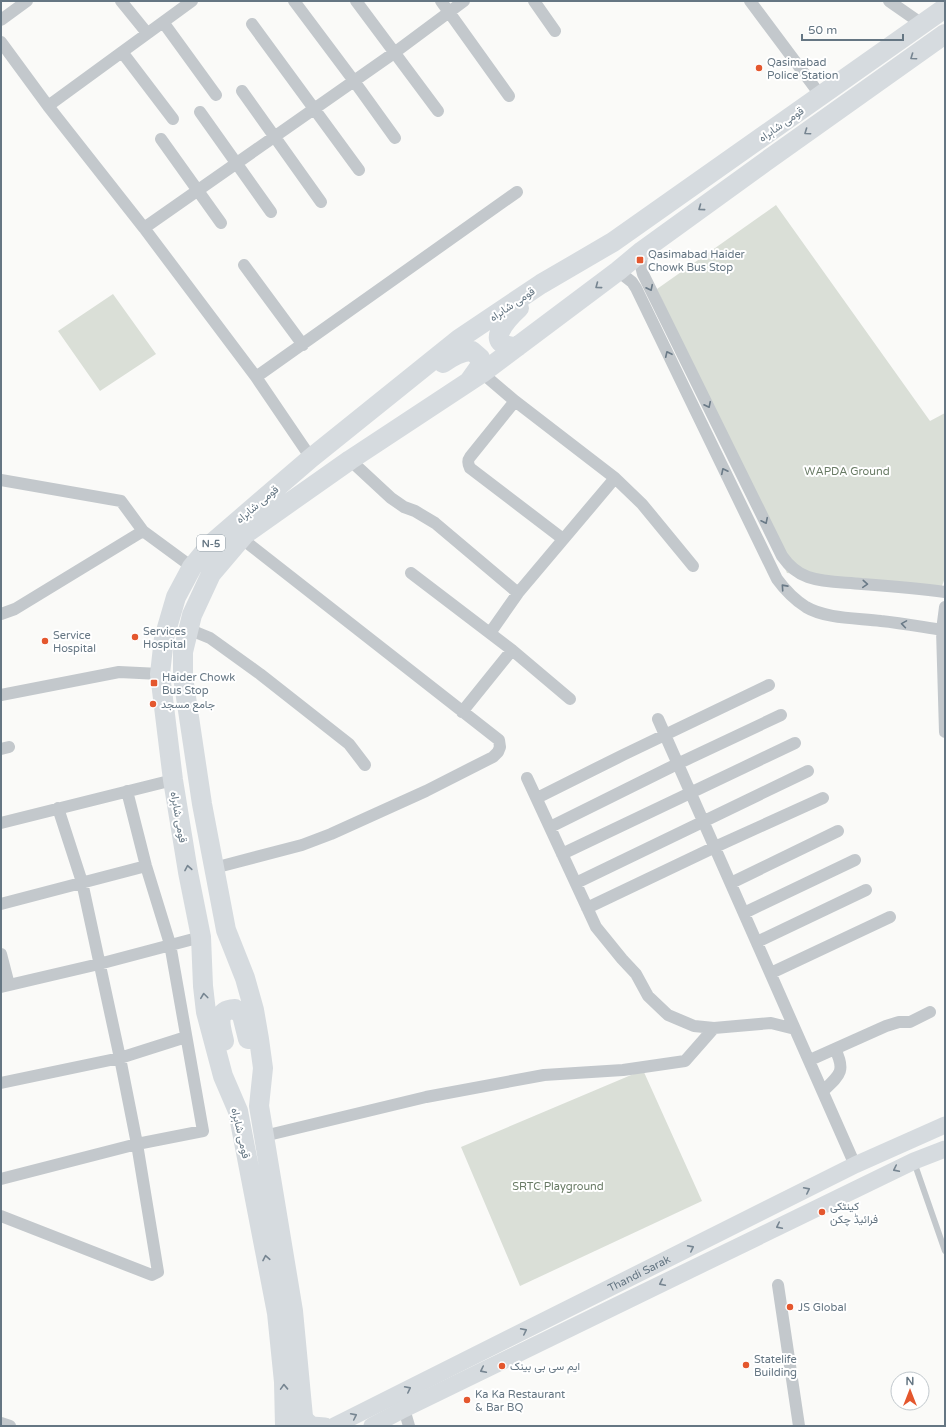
<svg xmlns="http://www.w3.org/2000/svg" width="946" height="1427" font-family="'Varela Round',Vazirmatn,sans-serif">
	<style>
		.green { fill: #dadfd7 }
		.lines { fill: none; stroke-linecap: round; stroke-linejoin: round }
		.service { stroke: #c3c8cc; stroke-width: 6 }
		.minor { stroke: #c3c8cc; stroke-width: 12 }
		.secondary { stroke: #d6dbdf; stroke-width: 17 }
		.trunk { stroke: #d6dbdf; stroke-width: 20 }
		.oneway { stroke: #768591 }
		.oneway2 { stroke: #6a7a87 }
		.poi-dot { fill: #e4572e; stroke: #fff; stroke-width: 1.5 }
		.labels { text-anchor: middle; stroke-width: 4; stroke-linejoin: round; paint-order: stroke }
		.shield { fill: #fff; stroke: #939fa8; stroke-width: 1 }
		.shield-label { font-size: 10px; font-weight: bold; fill: #657683 }
		.poi-label { font-size: 11px; fill: #657683; stroke: #fff; text-anchor: start }
		.street-label { font-size: 11px; fill: #657683; stroke: #fff }
		.park-label { font-size: 11px; fill: #687a64; stroke: #fff }
	</style>
	<rect width="100%" height="100%" fill="#fafaf8"/>
	<path class="green" d="M776 205 930 421 945 413V578L942 586 787 573 657 289Z
		M113 294 156 354 100 391 58 331Z
		M643 1070 702 1201 520 1286 461 1147Z"/>
	<g class="lines">
		<path class="service" d="M914 1162 945 1251"/>
		<path class="minor" d="M121 1 147 33
			M294 1 354 81 395 138
			M356 1 438 111
			M441 1 509 96
			M534 1 555 31
			M750 1 821 96
			M889 1 922 24
			M1 20 27 1
			M163 22 216 95
			M252 24 359 170
			M1 42 48 106 144 228 256 377 311 458
			M122 52 173 119
			M242 91 321 202
			M48 106 192 1
			M200 112 271 212
			M161 139 221 223
			M144 228 394 53 464 1
			M642 251 641 266 643 274 782 556C789 566 796 573 808 577 825 583 845 582 862 584 890 586 917 588 945 592
			M244 265 303 345
			M618 271 632 282 636 288 777 579C785 590 795 600 806 607 826 619 858 618 881 621 902 623 922 627 942 630
			M482 373 515 401 615 478 642 504 693 566
			M256 377 517 192
			M515 401 470 457C467 461 468 464 470 468L563 539
			M350 460 391 498 404 507 415 511 435 523 518 593
			M1 480 121 501 143 531 192 567
			M411 573 512 650 570 699
			M945 607 942 630 945 732
			M1 614 15 609 143 531
			M188 629 210 638 260 674 349 744 365 765
			M490 633 518 593 615 478
			M1 695 119 672 160 674
			M462 712 512 650
			M658 719 855 1165
			M1 749 9 747
			M527 778 596 927 622 959 636 974 648 996 668 1015 694 1026 714 1028 771 1023 795 1029
			M537 798 623 755 769 685
			M1 823 173 780
			M550 827 677 764 781 715
			M562 854 795 743
			M214 868 302 845 331 834 426 791 493 757 498 752 500 747 499 740 241 538
			M576 883 808 771
			M731 883 838 831
			M1 904 146 866
			M587 908 715 847 823 798
			M744 913 855 860
			M757 942 866 890
			M1 954 9 985
			M771 973 890 917
			M1 987 99 964 201 937
			M810 1060 886 1026 899 1022H910L930 1012
			M1 1083 120 1058 186 1037
			M823 1091C840 1075 846 1071 835 1049
			M264 1136 426 1097 544 1075 623 1070 685 1061 714 1028
			M1 1179 137 1144 203 1131 170 944 146 866 127 791
			M1 1216 152 1275 158 1272 137 1144 120 1058 82 882 58 808
			M778 1285 799 1426
			M404 1409 409 1426
			M1 1423 10 1426"/>
		<g class="secondary">
			<path d="M303 1417 312 1425 325 1426"/>
			<path id="s1" d="M334 1426 855 1165 945 1125"/>
			<path d="M372 1426 404 1409 914 1161 945 1149"/>
		</g>
		<path class="trunk" d="M517 347C482 346 506 320 519 308
			M443 363C452 357 461 351 472 351L480 358V366L470 380
			M224 1041C221 1027 214 1010 235 1009L242 1015 248 1039
			M285 1426 284 1382 277 1313 238 1111 223 1076 206 1012 203 986 201 937 188 872 173 780 160 674 164 638 176 597 192 567 211 544 311 458 459 339 541 284 613 242 945 8
			M300 1426 303 1417 293 1311 259 1106 263 1068 259 1039 254 1010 245 978 226 930 202 804 183 677V652L192 615 211 574 245 534 350 460 482 373 618 271 642 251 765 162 945 34"/>
	</g>
	<defs><path id="oneway-chevron" d="M-2-3.5L2.5 0L-2 3.5" fill="none" stroke-width="1.6" stroke-linecap="round" stroke-linejoin="round"/></defs>
	<g class="oneway">
		<use href="#oneway-chevron" transform="translate(913 57) rotate(145)"/>
		<use href="#oneway-chevron" transform="translate(807 132) rotate(145)"/>
		<use href="#oneway-chevron" transform="translate(701 208) rotate(144)"/>
		<use href="#oneway-chevron" transform="translate(598 286) rotate(143)"/>
		<use href="#oneway-chevron" transform="translate(188 868) rotate(-100)"/>
		<use href="#oneway-chevron" transform="translate(204 996) rotate(-97)"/>
		<use href="#oneway-chevron" transform="translate(896 1169) rotate(154)"/>
		<use href="#oneway-chevron" transform="translate(807 1190) rotate(-27)"/>
		<use href="#oneway-chevron" transform="translate(779 1226) rotate(154)"/>
		<use href="#oneway-chevron" transform="translate(691 1248) rotate(-27)"/>
		<use href="#oneway-chevron" transform="translate(266 1258) rotate(-101)"/>
		<use href="#oneway-chevron" transform="translate(662 1283) rotate(154)"/>
		<use href="#oneway-chevron" transform="translate(524 1331) rotate(-27)"/>
		<use href="#oneway-chevron" transform="translate(483 1370) rotate(154)"/>
		<use href="#oneway-chevron" transform="translate(284 1387) rotate(-92)"/>
		<use href="#oneway-chevron" transform="translate(408 1389) rotate(-27)"/>
		<use href="#oneway-chevron" transform="translate(354 1416) rotate(-26)"/>
	</g>
	<g class="oneway2">
		<use href="#oneway-chevron" transform="translate(650 288) rotate(64)"/>
		<use href="#oneway-chevron" transform="translate(668 354) rotate(-115)"/>
		<use href="#oneway-chevron" transform="translate(708 405) rotate(64)"/>
		<use href="#oneway-chevron" transform="translate(724 471) rotate(-116)"/>
		<use href="#oneway-chevron" transform="translate(765 521) rotate(64)"/>
		<use href="#oneway-chevron" transform="translate(865 584) rotate(4)"/>
		<use href="#oneway-chevron" transform="translate(784 587) rotate(-132)"/>
		<use href="#oneway-chevron" transform="translate(904 624) rotate(-171)"/>
	</g>
	<g class="poi-dot">
		<circle cx="759" cy="68" r="4"/>
		<rect x="636" y="256" width="8" height="8" rx="2"/>
		<circle cx="135" cy="637" r="4"/>
		<circle cx="45" cy="641" r="4"/>
		<rect x="150" y="679" width="8" height="8" rx="2"/>
		<circle cx="153" cy="704" r="4"/>
		<circle cx="822" cy="1212" r="4"/>
		<circle cx="790" cy="1307" r="4"/>
		<circle cx="746" cy="1365" r="4"/>
		<circle cx="502" cy="1366" r="4"/>
		<circle cx="467" cy="1400" r="4"/>
	</g>
	<g class="labels">
		<rect class="shield" x="197" y="535" width="28" height="16" rx="3"/>
		<g class="shield-label">
			<text x="211" y="547">N-5</text>
		</g>
		<g class="poi-label">
			<text x="767" y="66">Qasimabad<tspan x="767" dy="13">Police Station</tspan></text>
			<text x="648" y="258">Qasimabad Haider<tspan x="648" dy="13">Chowk Bus Stop</tspan></text>
			<text x="143" y="635">Services<tspan x="143" dy="13">Hospital</tspan></text>
			<text x="53" y="639">Service<tspan x="53" dy="13">Hospital</tspan></text>
			<text x="162" y="681">Haider Chowk<tspan x="162" dy="13">Bus Stop</tspan></text>
			<text x="161" y="708">جامع مسجد</text>
			<text x="830" y="1210">کینٹکی<tspan x="830" dy="13">فرائیڈ چکن</tspan></text>
			<text x="798" y="1311">JS Global</text>
			<text x="754" y="1363">Statelife<tspan x="754" dy="13">Building</tspan></text>
			<text x="510" y="1370">ایم سی بی بینک</text>
			<text x="475" y="1398">Ka Ka Restaurant<tspan x="475" dy="13">&amp; Bar BQ</tspan></text>
		</g>
		<g class="street-label">
			<text transform="translate(781 124) rotate(-35)" y="4">قومی شاہراہ</text>
			<text transform="translate(512 304) rotate(-34)" y="4">قومی شاہراہ</text>
			<text transform="translate(257 504) rotate(-40)" y="4">قومی شاہراہ</text>
			<text transform="translate(179 817) rotate(80)" y="4">قومی شاہراہ</text>
			<text transform="translate(241 1133) rotate(77)" y="4">قومی شاہراہ</text>
			<text dy="4" stroke="none"><textPath href="#s1" startOffset="341">Thandi Sarak</textPath></text>
		</g>
		<g class="park-label">
			<text x="847" y="475">WAPDA Ground</text>
			<text x="558" y="1190">SRTC Playground</text>
		</g>
	</g>
	<rect width="946" height="1427" fill="none" stroke="#657683" stroke-width="4"/>
	<g transform="translate(910 1391)"><circle r="19" fill="#ffffff" stroke="#c1c8cd"/>
	<path d="M0-3L7 15L0 10L-7 15Z" fill="#e4572e"/>
	<text y="-6" font-size="11" font-weight="bold" text-anchor="middle" fill="#657683">N</text>
	</g>
	<path d="M802 34v6h101v-6" fill="none" stroke="#657683" stroke-width="2"/>
	<text x="808" y="34" font-size="12" fill="#657683" stroke="#ffffff" stroke-width="3" paint-order="stroke">50 m</text>
</svg>
